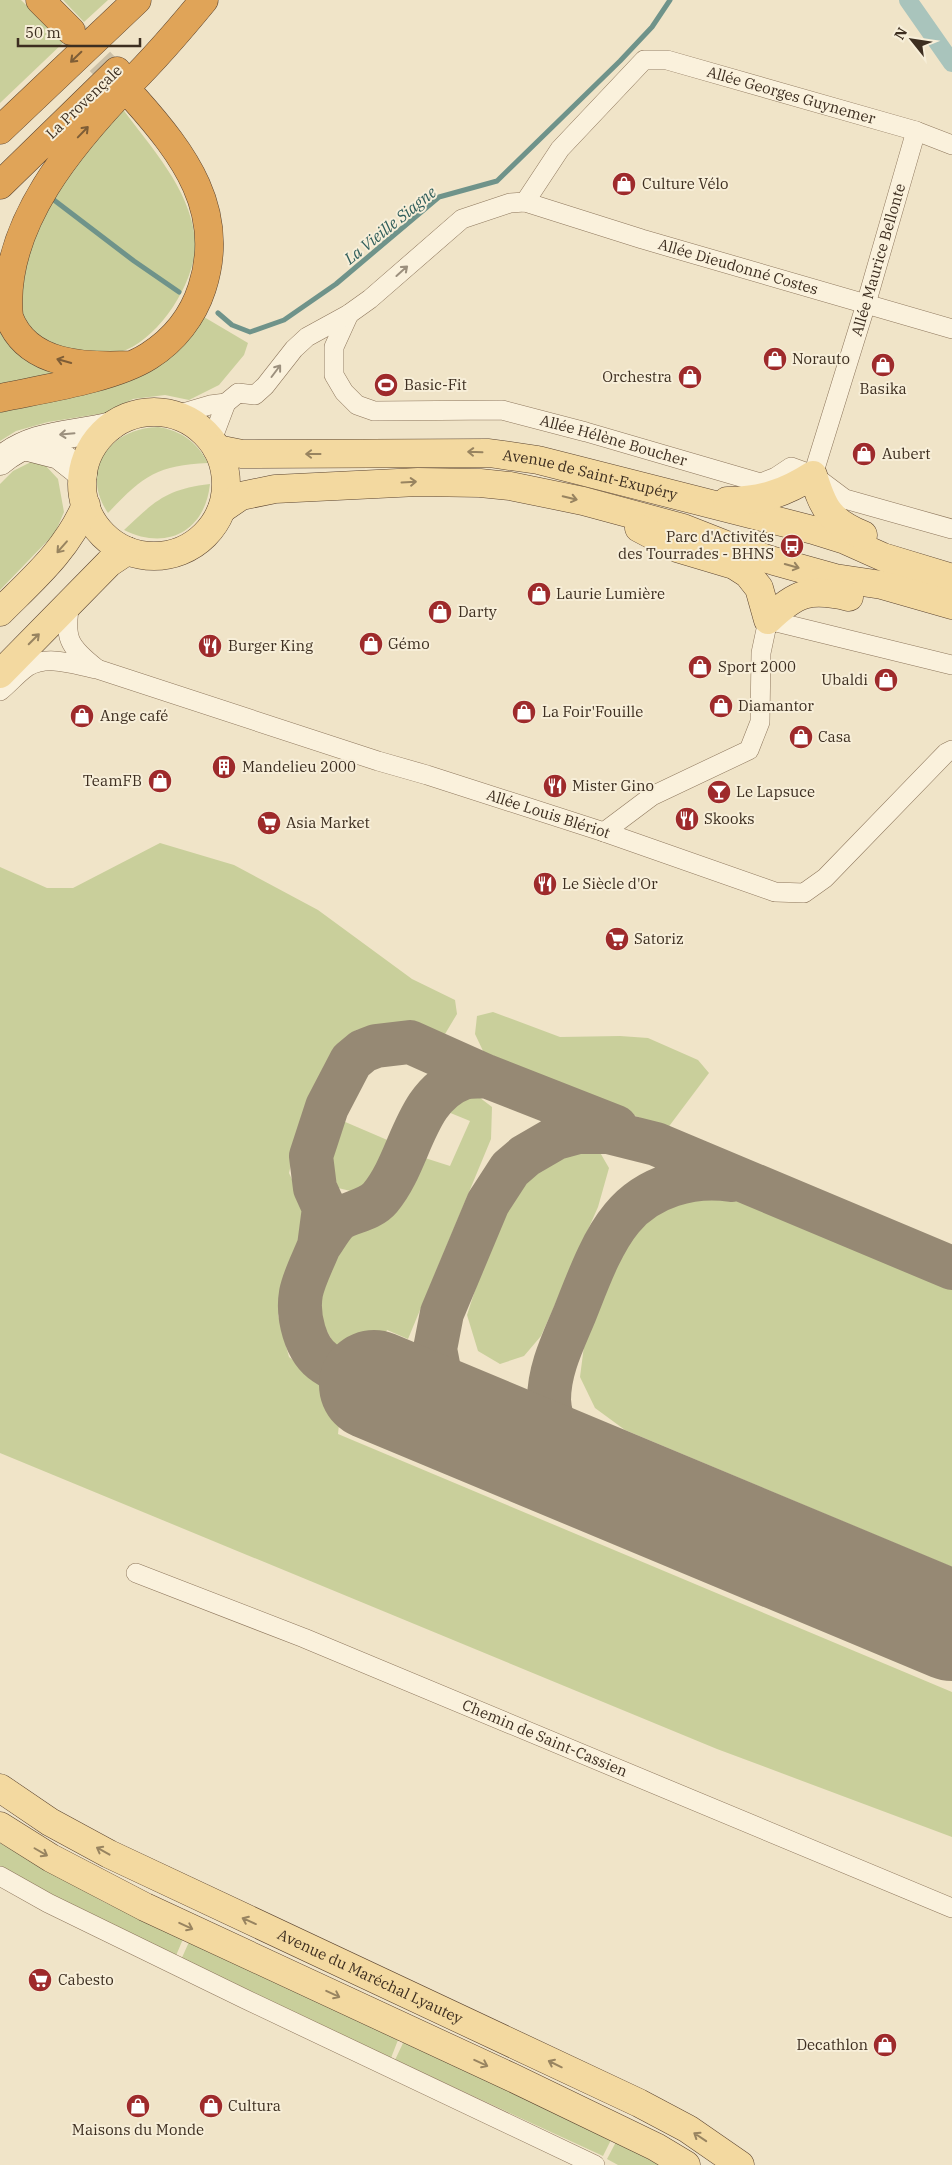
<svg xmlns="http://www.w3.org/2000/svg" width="952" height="2165" font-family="'IBM Plex Serif',serif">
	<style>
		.green { fill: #c9cf9b }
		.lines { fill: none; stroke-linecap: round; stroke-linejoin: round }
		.stream { stroke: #6f938a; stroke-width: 5 }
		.canal { stroke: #a9c4bc; stroke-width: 18 }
		.taxiway { stroke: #968974; stroke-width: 44 }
		.runway { stroke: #968974; stroke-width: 110 }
		.highway-tunnel { stroke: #ccc0a6; stroke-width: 28; stroke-dasharray: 28 14; stroke-linecap: butt }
		.street-casing { stroke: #8d765c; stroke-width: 20 }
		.secondary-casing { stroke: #6f573f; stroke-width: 29 }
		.primary-casing { stroke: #5b4430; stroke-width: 29 }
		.highway-casing { stroke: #5b4430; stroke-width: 29 }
		.street { stroke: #faf1dc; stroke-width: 19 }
		.secondary { stroke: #faf1dc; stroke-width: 28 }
		.primary { stroke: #f3d9a0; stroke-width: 28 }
		.highway { stroke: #e0a458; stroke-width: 28 }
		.oneway { stroke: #7e5d36 }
		.oneway2 { stroke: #9c907e }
		.oneway3 { stroke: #988460 }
		.labels { text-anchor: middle; stroke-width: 4; stroke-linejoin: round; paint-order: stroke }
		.street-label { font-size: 15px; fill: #3d2e20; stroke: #f7eed8 }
		.poi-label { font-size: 15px; fill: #3d2e20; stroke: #f7eed8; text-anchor: start }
		.water-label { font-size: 16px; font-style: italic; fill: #2f5d5a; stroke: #f7eed8 }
	</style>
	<rect width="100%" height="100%" fill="#f0e4c8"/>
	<path class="green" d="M0 0H21L64 42 0 103Z
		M63 0H108L84 22Z
		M122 108C151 148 189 187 195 238 199 278 159 341 120 352 81 363 30 347 18 305 16 297 24 270 26 261 29 247 31 217 38 206 44 195 55 186 63 177 83 154 102 131 122 108Z
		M204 317 248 343 244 355 219 385 189 400 165 395 133 399 105 413 48 422 16 431 0 441V408L137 377Z
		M0 327 60 374 0 391Z
		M158 427C182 431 197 442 208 463 157 465 142 477 108 513 79 470 110 428 158 427Z
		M31 462 45 465 58 479 64 512 55 533 0 590V484L13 471Z
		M210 484C205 532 166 551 124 530 155 501 166 489 210 484Z
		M160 843 234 865 318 910 412 979 455 1000 457 1014 445 1034 397 1022 356 1030 330 1058 303 1114 289 1173 304 1205 303 1230 278 1315 289 1357 342 1397 338 1434 952 1692V1837L717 1749 0 1453V867L47 888H73Z
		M493 1012 560 1037 620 1036 648 1038 698 1060 709 1073 667 1129 484 1053 475 1034 477 1016Z
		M475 1094 492 1107 491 1139 408 1339 387 1330 373 1362 334 1344 321 1320 320 1293 342 1240 385 1218 405 1199 425 1158 450 1166 470 1121 448 1112 457 1102Z
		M343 1121 392 1142C382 1166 378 1178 355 1192L338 1188C329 1157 331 1151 343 1121Z
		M598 1149 609 1168 598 1207 541 1336 524 1356 500 1364 478 1351 467 1315 490 1244 514 1193 545 1162 573 1152Z
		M697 1198 736 1199 952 1289V1567L625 1430 595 1408 580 1377 585 1338 607 1281 632 1236 663 1209Z
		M0 1843 104 1902 183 1939 175 1958 0 1868Z
		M189 1942 398 2040 391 2058 180 1962Z
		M404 2041 612 2138 603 2156 395 2060Z
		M617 2140 662 2165H618L607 2159Z"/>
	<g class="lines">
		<path class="stream" d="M50 197 134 261 179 292
			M218 313 232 325 250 332 284 320 336 284 439 197 497 181 620 61 652 27 670 0"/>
		<path class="canal" d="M908 0 952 63"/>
		<path class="taxiway" d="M486 1076C479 1077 470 1076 463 1078 413 1096 412 1160 380 1198 369 1211 347 1212 337 1221 330 1228 325 1238 319 1246L324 1208 315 1188 311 1156 327 1107 351 1061 363 1051 376 1046 410 1042 486 1076 616 1127
			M319 1246C313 1261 304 1278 301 1293 297 1316 305 1350 325 1363 339 1373 359 1378 374 1385
			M496 1436 457 1407 441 1380 435 1349 442 1313 488 1203 510 1169 525 1156 556 1138 578 1132H608L656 1144 952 1268
			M582 1472C568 1450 550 1427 549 1400 549 1369 563 1342 575 1313 587 1283 601 1243 622 1218 648 1186 693 1174 732 1180"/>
		<path class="runway" d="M374 1385 952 1626"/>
		<path class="highway-tunnel" d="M71 31 129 92"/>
		<g class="street-casing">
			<g id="street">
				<path id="s1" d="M525 202 560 149 644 60H667L916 131 952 145"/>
				<path id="s2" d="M349 314 334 347V375L344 392 357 405 374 411 502 410 586 432 761 483 776 477 791 467 813 475 845 499 952 529"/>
				<path id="s3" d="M226 403 238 393 255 395 265 386 294 349 307 337 349 314 370 299 462 219 510 203 525 202 642 239 952 329"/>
				<path d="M176 415 210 405 226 403"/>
				<path d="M212 440 226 403"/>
				<path id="s4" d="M813 475 866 304 916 131"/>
				<path d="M70 603C64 638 68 646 96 668"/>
				<path id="s5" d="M0 691C9 684 17 674 27 667 48 654 75 665 97 669L378 761 427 775 604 832 775 892 804 893 825 878 946 753 952 750"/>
				<path d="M604 832 652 796 749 750 760 722 761 653 768 620 952 665"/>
				<path id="s6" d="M136 1573 304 1638 952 1908"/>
				<path d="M0 1876 48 1903 245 1999 595 2165"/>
			</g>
		</g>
		<g class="secondary-casing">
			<path id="secondary" d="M24 446 59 455 83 474
				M0 461C33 433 72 436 111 426"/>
		</g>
		<g class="primary-casing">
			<g id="primary">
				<circle cx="154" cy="484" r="72"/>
				<path id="s7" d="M217 449 242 454 489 453 538 460 813 530 845 540 883 557 952 578"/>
				<path d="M727 501C761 501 785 493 813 475 823 508 829 521 863 535"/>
				<path d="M222 509 241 496 275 489 418 482 480 483 510 486 583 501 683 528 739 550 774 561 835 578 882 585 952 605"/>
				<path d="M639 528 677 548 734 565 748 574 759 588 768 620C797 592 810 588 849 597"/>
				<path d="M0 612C34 578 67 550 86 505"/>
				<path d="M0 674 109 563 127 551"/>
				<path id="s8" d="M0 1788 50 1822 109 1854 639 2103 688 2129 740 2165"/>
				<path d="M0 1826 51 1858 145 1907 511 2077 656 2147 686 2165"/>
			</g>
		</g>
		<g class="highway-casing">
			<path id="highway" d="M40 0 71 31
				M0 130 137 0
				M0 185 117 71
				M130 365C86 367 27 366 9 317 0 225 75 140 131 82 157 56 181 28 204 0
				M0 398C42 389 113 379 149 356 174 340 193 316 202 288 227 211 184 154 135 99"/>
		</g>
		<use href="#street" class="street"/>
		<use href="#secondary" class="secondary"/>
		<use href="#primary" class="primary"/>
		<use href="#highway" class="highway"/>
	</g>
	<defs><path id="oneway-shaft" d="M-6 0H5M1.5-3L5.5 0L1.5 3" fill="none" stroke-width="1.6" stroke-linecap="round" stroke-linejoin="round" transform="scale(1.25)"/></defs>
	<g class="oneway">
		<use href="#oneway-shaft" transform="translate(76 57) rotate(136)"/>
		<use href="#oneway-shaft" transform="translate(83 132) rotate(-46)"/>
		<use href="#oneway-shaft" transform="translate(64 361) rotate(-164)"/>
	</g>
	<g class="oneway2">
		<use href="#oneway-shaft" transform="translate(402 271) rotate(-42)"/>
		<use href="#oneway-shaft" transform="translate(276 371) rotate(-53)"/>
		<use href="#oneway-shaft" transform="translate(67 434) rotate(175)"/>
	</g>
	<g class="oneway3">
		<use href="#oneway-shaft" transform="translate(475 452) rotate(-178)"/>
		<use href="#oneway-shaft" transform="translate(313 454) rotate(180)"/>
		<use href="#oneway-shaft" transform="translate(409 482) rotate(-3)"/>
		<use href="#oneway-shaft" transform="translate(570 498) rotate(13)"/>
		<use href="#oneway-shaft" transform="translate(62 547) rotate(131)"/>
		<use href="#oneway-shaft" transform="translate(792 566) rotate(16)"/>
		<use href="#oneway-shaft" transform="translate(34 639) rotate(-45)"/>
		<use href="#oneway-shaft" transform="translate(103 1851) rotate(-151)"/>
		<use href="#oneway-shaft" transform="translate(41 1852) rotate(30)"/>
		<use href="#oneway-shaft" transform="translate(249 1921) rotate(-156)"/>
		<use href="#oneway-shaft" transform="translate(186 1926) rotate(25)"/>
		<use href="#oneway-shaft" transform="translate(333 1994) rotate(25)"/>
		<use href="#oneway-shaft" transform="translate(481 2063) rotate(25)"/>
		<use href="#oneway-shaft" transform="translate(555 2064) rotate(-154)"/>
		<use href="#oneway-shaft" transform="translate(700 2137) rotate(-146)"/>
	</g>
	<defs>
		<g id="shop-disc" transform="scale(1.25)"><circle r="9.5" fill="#9e2a2b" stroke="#f7eed8"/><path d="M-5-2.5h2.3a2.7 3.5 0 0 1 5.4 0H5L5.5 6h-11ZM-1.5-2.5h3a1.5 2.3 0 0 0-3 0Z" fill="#fff"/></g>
		<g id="stadium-disc" transform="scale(1.25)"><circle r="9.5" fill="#9e2a2b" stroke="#f7eed8"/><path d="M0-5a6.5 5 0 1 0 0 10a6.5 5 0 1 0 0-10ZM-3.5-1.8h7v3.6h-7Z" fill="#fff"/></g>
		<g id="bus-disc" transform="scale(1.25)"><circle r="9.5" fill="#9e2a2b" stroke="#f7eed8"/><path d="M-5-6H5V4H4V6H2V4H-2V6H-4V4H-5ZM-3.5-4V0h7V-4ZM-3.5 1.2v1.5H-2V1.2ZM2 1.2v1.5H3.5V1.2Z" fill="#fff"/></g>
		<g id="restaurant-disc" transform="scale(1.25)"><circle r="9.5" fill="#9e2a2b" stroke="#f7eed8"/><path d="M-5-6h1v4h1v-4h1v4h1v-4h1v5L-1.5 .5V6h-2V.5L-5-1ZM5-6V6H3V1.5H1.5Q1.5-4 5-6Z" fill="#fff"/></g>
		<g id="building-disc" transform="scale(1.25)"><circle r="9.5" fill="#9e2a2b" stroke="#f7eed8"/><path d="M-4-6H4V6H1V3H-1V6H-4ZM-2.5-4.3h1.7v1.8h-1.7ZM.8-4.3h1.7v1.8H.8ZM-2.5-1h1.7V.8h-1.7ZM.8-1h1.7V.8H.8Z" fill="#fff"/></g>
		<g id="bar-disc" transform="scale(1.25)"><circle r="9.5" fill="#9e2a2b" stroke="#f7eed8"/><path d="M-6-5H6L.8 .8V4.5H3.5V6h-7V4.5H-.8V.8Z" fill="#fff"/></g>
		<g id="supermarket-disc" transform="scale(1.25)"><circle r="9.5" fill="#9e2a2b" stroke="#f7eed8"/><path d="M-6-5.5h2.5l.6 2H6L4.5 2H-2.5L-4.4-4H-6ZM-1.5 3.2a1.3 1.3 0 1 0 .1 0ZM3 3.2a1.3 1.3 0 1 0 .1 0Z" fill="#fff"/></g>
	</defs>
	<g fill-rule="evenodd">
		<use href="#shop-disc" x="624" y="184"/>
		<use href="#shop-disc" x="775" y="359"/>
		<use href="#shop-disc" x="883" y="365"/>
		<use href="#shop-disc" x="690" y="377"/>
		<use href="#stadium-disc" x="386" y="385"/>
		<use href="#shop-disc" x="864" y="454"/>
		<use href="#bus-disc" x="792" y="546"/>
		<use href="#shop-disc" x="539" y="594"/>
		<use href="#shop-disc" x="440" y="612"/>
		<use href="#shop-disc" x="371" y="644"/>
		<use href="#restaurant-disc" x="210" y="646"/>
		<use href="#shop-disc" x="700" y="667"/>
		<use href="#shop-disc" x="886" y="680"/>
		<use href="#shop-disc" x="721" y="706"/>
		<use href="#shop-disc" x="524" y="712"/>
		<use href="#shop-disc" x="82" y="716"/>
		<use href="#shop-disc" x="801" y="737"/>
		<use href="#building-disc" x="224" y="767"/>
		<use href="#shop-disc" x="160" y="781"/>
		<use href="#restaurant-disc" x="555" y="786"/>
		<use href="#bar-disc" x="719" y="792"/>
		<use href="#restaurant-disc" x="687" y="819"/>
		<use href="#supermarket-disc" x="269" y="823"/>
		<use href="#restaurant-disc" x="545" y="884"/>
		<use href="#supermarket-disc" x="617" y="939"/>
		<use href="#supermarket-disc" x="40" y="1980"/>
		<use href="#shop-disc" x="885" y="2045"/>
		<use href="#shop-disc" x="138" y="2106"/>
		<use href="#shop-disc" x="211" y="2106"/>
	</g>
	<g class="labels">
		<g class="street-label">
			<text dy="5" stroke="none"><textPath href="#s1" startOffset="338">Allée Georges Guynemer</textPath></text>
			<text transform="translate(84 102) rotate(-44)" y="5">La Provençale</text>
			<text dy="5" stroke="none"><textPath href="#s4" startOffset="225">Allée Maurice Bellonte</textPath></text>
			<text dy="5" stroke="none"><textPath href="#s3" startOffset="595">Allée Dieudonné Costes</textPath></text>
			<text dy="5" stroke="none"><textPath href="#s2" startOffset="364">Allée Hélène Boucher</textPath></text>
			<text dy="5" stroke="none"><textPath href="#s7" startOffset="376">Avenue de Saint-Exupéry</textPath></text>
			<text dy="5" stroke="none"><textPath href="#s5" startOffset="582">Allée Louis Blériot</textPath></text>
			<text dy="5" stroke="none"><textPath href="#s6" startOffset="441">Chemin de Saint-Cassien</textPath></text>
			<text dy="5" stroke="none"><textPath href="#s8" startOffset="416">Avenue du Maréchal Lyautey</textPath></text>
		</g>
		<g class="poi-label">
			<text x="642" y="189">Culture Vélo</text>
			<text x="792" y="364">Norauto</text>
			<text x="672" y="382" text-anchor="end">Orchestra</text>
			<text x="404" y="390">Basic-Fit</text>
			<text x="883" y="394" text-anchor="middle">Basika</text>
			<text x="882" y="459">Aubert</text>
			<text x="774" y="542" text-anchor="end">Parc d'Activités<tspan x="774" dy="17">des Tourrades - BHNS</tspan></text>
			<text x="556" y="599">Laurie Lumière</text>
			<text x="458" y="617">Darty</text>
			<text x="388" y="649">Gémo</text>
			<text x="228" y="651">Burger King</text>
			<text x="718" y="672">Sport 2000</text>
			<text x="868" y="685" text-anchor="end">Ubaldi</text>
			<text x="738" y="711">Diamantor</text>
			<text x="542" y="717">La Foir'Fouille</text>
			<text x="100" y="721">Ange café</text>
			<text x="818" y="742">Casa</text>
			<text x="242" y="772">Mandelieu 2000</text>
			<text x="142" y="786" text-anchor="end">TeamFB</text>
			<text x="572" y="791">Mister Gino</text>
			<text x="736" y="797">Le Lapsuce</text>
			<text x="704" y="824">Skooks</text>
			<text x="286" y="828">Asia Market</text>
			<text x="562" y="889">Le Siècle d'Or</text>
			<text x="634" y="944">Satoriz</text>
			<text x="58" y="1985">Cabesto</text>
			<text x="868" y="2050" text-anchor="end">Decathlon</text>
			<text x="228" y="2111">Cultura</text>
			<text x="138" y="2135" text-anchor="middle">Maisons du Monde</text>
		</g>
		<g class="water-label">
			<text transform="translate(390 225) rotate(-39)" y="6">La Vieille Siagne</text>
		</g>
	</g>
	<g transform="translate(912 40) rotate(300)" stroke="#f7eed8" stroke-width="4" paint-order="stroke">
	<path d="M0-4L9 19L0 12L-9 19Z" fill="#3d2e20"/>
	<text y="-8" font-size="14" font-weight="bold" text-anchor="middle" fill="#3d2e20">N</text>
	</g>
	<path d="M18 38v8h122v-8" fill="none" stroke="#3d2e20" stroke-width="2.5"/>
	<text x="25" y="38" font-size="15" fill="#3d2e20" stroke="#f7eed8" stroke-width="4" paint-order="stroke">50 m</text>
</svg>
